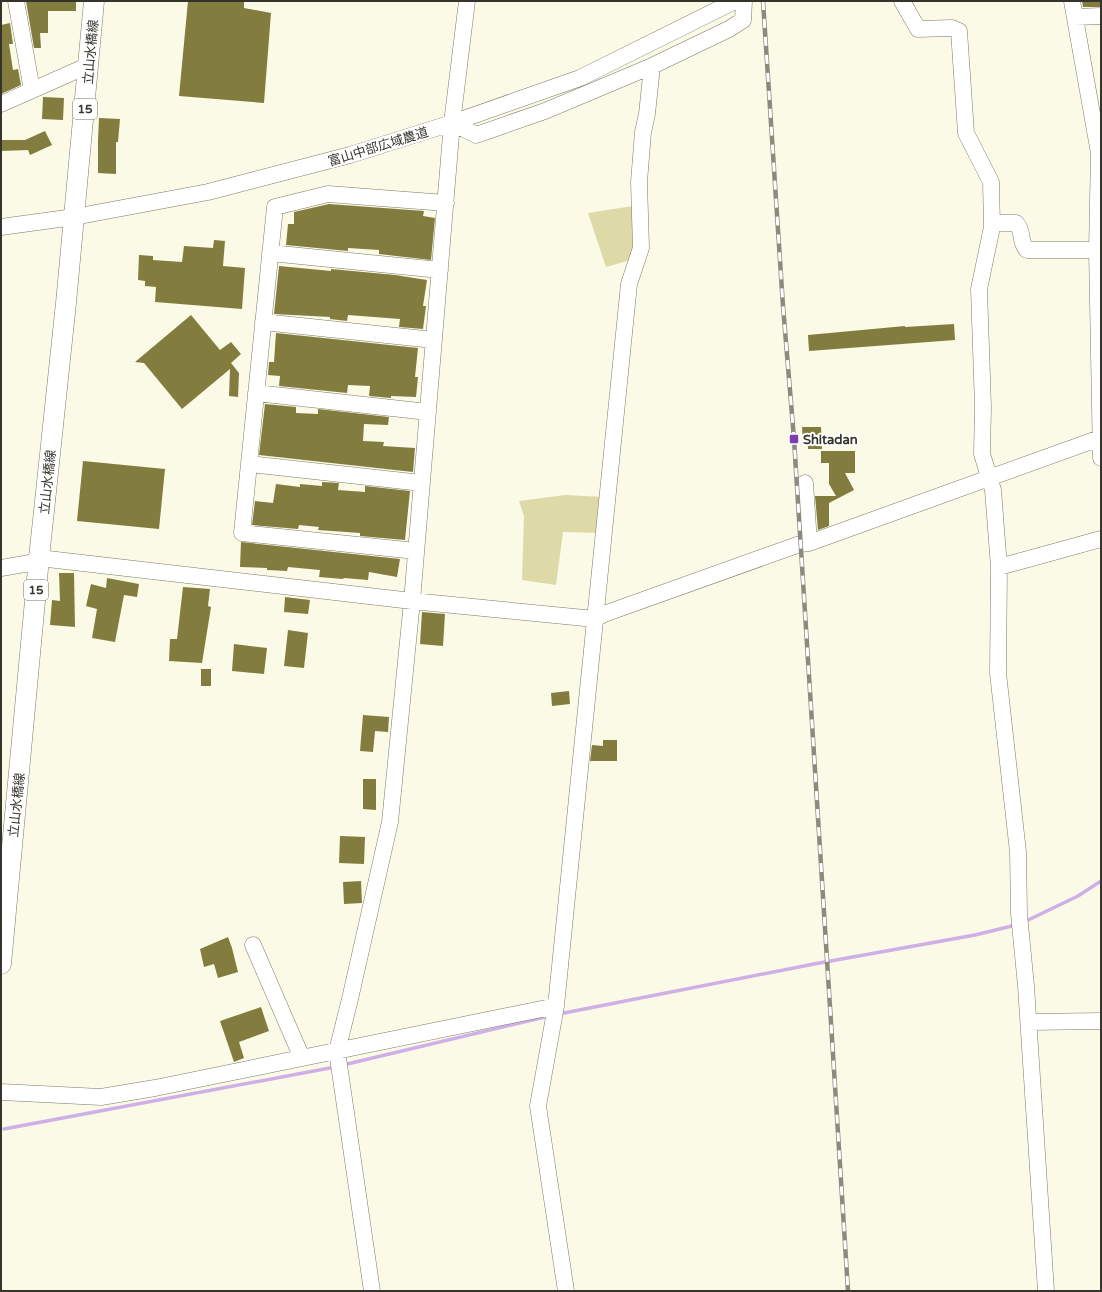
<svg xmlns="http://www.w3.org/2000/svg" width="1102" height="1292" font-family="'Varela Round','Noto Sans JP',sans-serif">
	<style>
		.green { fill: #dddaa8 }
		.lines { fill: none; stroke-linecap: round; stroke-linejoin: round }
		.stream { stroke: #ceafe8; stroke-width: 3.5 }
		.building { fill: #827d3e }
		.minor-casing { stroke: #7b7a68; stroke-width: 17 }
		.major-casing { stroke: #7b7a68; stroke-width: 21 }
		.minor { stroke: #fff; stroke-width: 16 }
		.major { stroke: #fff; stroke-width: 20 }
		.rail-casing { stroke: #8b8a7d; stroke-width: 4.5 }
		.rail { stroke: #fff; stroke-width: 3; stroke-dasharray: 9; stroke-linecap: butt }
		.poi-dot { fill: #823cb0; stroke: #fff; stroke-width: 1.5 }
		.labels { text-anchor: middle; stroke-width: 4; stroke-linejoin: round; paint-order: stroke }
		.shield { fill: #fff; stroke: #71716b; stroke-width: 1 }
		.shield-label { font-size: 12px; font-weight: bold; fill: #34342c }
		.street-label { font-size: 13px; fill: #34342c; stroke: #fff }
		.poi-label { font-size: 13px; font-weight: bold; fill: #34342c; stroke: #fff; text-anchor: start }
	</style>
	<rect width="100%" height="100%" fill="#fbfae6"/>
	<path class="green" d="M633 206 634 259 606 267 588 213Z
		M565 495 603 497 599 533 563 532 556 585 522 580 524 516 519 501Z"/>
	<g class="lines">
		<path class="stream" d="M1024 922 1078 896 1101 881
			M559 1014 814 964 975 935 1016 925
			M343 1065 549 1016
			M4 1129 335 1067"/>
	</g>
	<path class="building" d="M26 1H76V11H48V33H40L41 48H34Z
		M188 1H244V8L271 13 264 103 179 96Z
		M1082 1H1101V7H1083Z
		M10 23 13 44H9L13 70 18 69 21 85 1 94V25Z
		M43 97 64 98 63 120 42 119Z
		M99 118 120 119 118 142H116V174L98 173V140Z
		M45 131 52 145 30 155 28 150 1 151V140H25Z
		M329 204 424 211 423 216 435 218 431 260 379 254V250L348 248V251L286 245 288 224H294V212Z
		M214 240 225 241 223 266 245 268 242 309 155 302 156 287 145 286V281L138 280 139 255 153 256V260L182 262 184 246 213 248Z
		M279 266 331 271V269L395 275 427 280 423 306H426L423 329 399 327 400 319 348 315 347 321 330 319V317L274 314Z
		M191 315 220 350 231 342 241 354 231 363 239 373 238 397 229 396 230 369 182 409 144 363 135 362Z
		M954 324 955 340 809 351 808 335 905 326V327Z
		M276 333 418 348 415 377H418L416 397 391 396V398L369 396 370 386 348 385 347 393 279 386 280 376 268 375 269 362H274Z
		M265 404 296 407V413L318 414V409L389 417 388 425 364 424 363 441 384 442 383 446 415 448 413 472 259 455Z
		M802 427H821L822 449H808V443H803Z
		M821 451H855V473H845L854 490 829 503V526L818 530 815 496H836L829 484V463H821Z
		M83 461 165 469 159 529 77 521Z
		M322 482 339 483 338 490 365 492V486L410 491 405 540 360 536V533L318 530 319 527 299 525 298 529 252 525 255 501 273 503 276 484 300 487V484L322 486Z
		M241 542 400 559 397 577 369 572 368 580 344 578 343 579 319 577 320 570 288 567 287 571 267 570V568L240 567Z
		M59 573H74L75 627 50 625 52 600 60 601Z
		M107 578 139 584 137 597 124 595 115 642 92 638 97 609 86 606 91 584 106 588Z
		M183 587 210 589 208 606 211 607 202 663 169 661 170 639H177Z
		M285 597 310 600 308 614 284 612Z
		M422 612 445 614 443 646 420 644Z
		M288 630 308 633 304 668 284 666Z
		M234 644 267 648 264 674 232 671Z
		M201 669H211V686H201Z
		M569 691 570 704 552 706 551 693Z
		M363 715 389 717 388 732 375 731 373 752 360 751Z
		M603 740H617V761H590L592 745 603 746Z
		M363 779H376V810L363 809Z
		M340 836 365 837 364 864 339 863Z
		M361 881 362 903 344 904 343 882Z
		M228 937 232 948 238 972 218 978 214 964 204 967 200 949Z
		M261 1007 269 1031 239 1042 244 1058 234 1062 220 1021Z"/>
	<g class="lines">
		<g class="minor-casing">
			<path id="minor" d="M16 1 32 90
				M902 1 918 29 952 28 959 31 966 133 991 182 992 227 979 289 983 407 982 454 993 490 999 567 998 673 1018 852 1019 914 1026 986 1046 1291
				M1072 1 1099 153 1097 250 1101 458
				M1075 17 1101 16
				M1 104 89 65
				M452 123 476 135 545 111 652 66
				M992 223H1016C1024 231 1019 242 1027 250H1097
				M1 227 74 217 208 192 350 155 452 123 580 78 735 1
				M270 253 440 270
				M263 322 434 340
				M256 393 428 412
				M249 464 422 483
				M805 483 809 543
				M416 551 242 533 275 207 328 194 446 203
				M999 567 1101 539
				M1 568 30 563 39 558 412 601 595 619 604 614 800 544 809 543 1100 438
				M253 945 302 1058
				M1029 1022 1101 1021
				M1 1092 101 1097 155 1088 556 1006
				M372 1291 337 1051 350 999 390 822 412 601 452 123 467 1
				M566 1291 538 1106 556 1006 629 284 641 248 639 182 643 132 647 114 652 66 729 29 743 20 744 1"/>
		</g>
		<g class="major-casing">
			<path id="major" d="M1 964 39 558 66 303 94 1"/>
		</g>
		<use href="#minor" class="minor"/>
		<use href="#major" class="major"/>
		<g class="rail-casing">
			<path id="rail" d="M763 1 783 306 794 439 848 1291"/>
		</g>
		<use href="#rail" class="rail"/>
	</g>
	<rect class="poi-dot" x="789" y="434" width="10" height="10" rx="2"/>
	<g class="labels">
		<g class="shield">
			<rect x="73" y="99" width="24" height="20" rx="3"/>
			<rect x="24" y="580" width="24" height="20" rx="3"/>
		</g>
		<g class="shield-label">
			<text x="85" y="113">15</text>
			<text x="36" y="594">15</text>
		</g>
		<g class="street-label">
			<text transform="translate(90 52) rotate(-85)" y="5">立山水橋線</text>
			<text transform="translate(378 146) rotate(-17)" y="5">富山中部広域農道</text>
			<text transform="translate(47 482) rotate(-84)" y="5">立山水橋線</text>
			<text transform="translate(16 805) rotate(-84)" y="5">立山水橋線</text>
		</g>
		<g class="poi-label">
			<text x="803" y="444">Shitadan</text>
		</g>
	</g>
	<rect width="1102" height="1292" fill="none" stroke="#34342c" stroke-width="4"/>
</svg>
